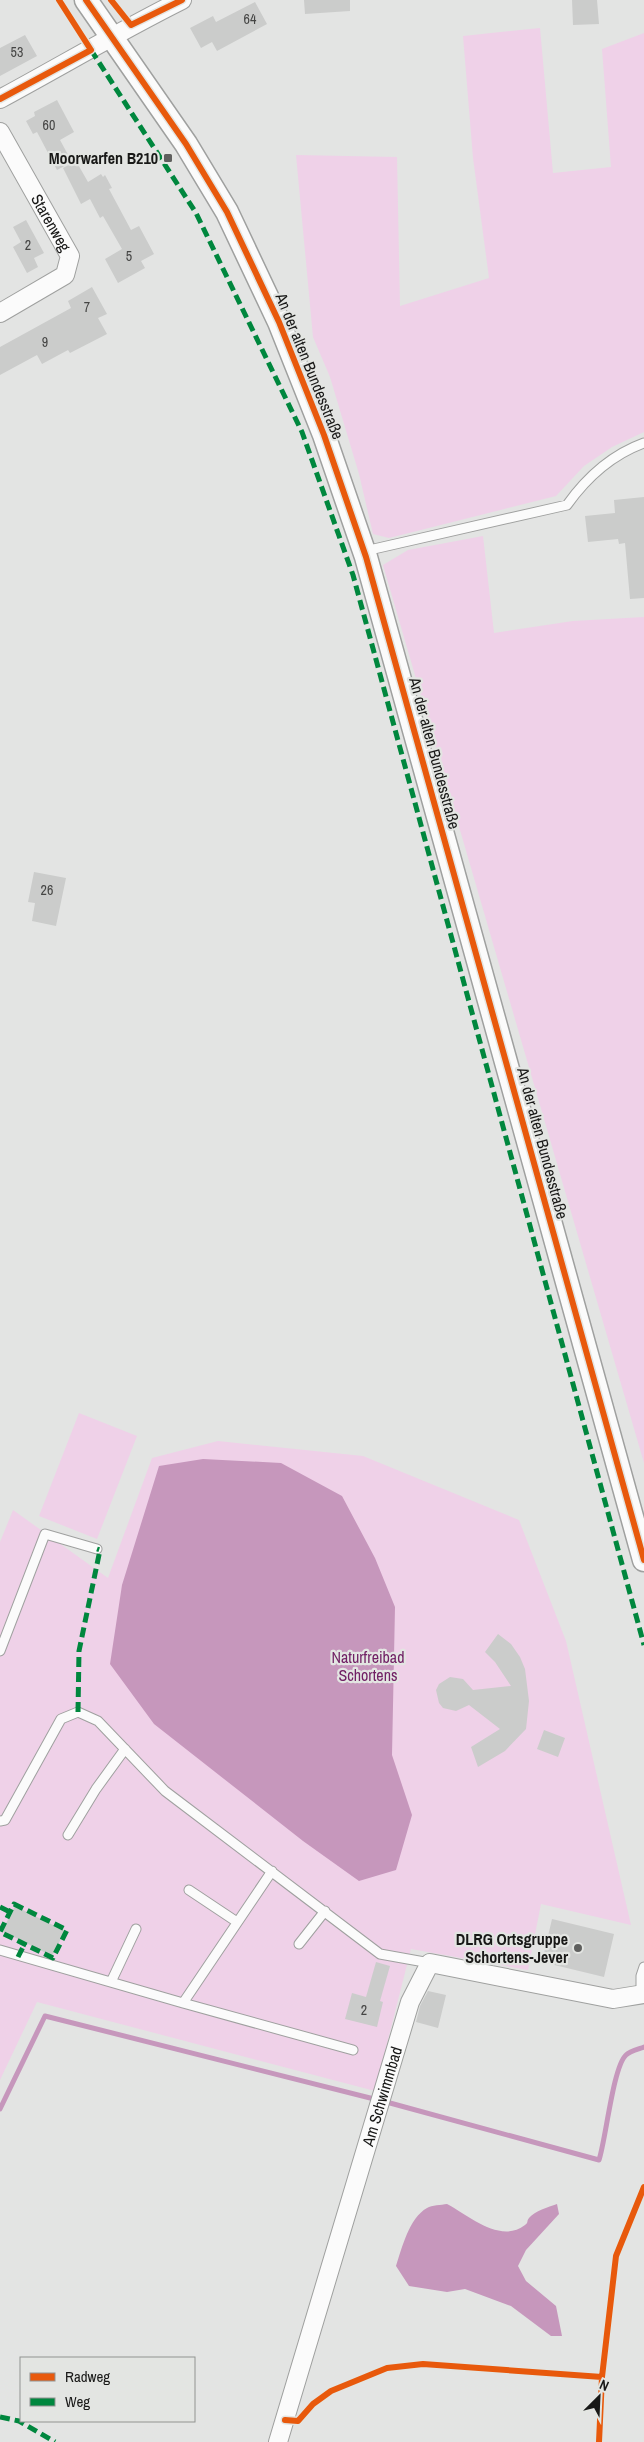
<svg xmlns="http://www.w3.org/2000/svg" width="644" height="2442" font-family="'Archivo Narrow',sans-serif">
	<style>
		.green { fill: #efd1e8 }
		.water { fill: #c697bc }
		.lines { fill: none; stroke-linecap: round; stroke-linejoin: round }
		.stream { stroke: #c697bc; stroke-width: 5 }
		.building { fill: #cbcccb }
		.service-casing { stroke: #9fa09f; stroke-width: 11 }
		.minor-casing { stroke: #9fa09f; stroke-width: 20 }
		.tertiary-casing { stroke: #9fa09f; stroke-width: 25 }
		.service { stroke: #fbfbfb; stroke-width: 9 }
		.minor { stroke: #fbfbfb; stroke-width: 18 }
		.tertiary { stroke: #fbfbfb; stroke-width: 22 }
		.quiet { stroke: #00873e; stroke-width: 5; stroke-dasharray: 10 5; stroke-linecap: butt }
		.cycleway-casing { stroke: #e3e5e2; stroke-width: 9 }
		.cycleway { stroke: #e8590c; stroke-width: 6 }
		.poi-dot { fill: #5f5f5e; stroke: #e3e5e2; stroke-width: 2 }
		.labels { text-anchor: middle; stroke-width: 4.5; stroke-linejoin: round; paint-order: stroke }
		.number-label { font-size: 14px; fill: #454544 }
		.poi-label { font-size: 16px; font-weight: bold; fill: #181817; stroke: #e3e5e2; text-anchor: end }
		.street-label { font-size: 16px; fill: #181817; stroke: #e3e5e2 }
		.park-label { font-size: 16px; fill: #712165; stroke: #e3e5e2 }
	</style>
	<rect width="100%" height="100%" fill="#e3e4e3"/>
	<path class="green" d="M540 28 553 173 611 167 602 49 644 33V432L612 447 584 466 556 496 389 538 373 534 359 474 330 377 313 337 296 155 397 157 400 306 489 278 473 158 463 36Z
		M483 536 494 633 573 621 644 617V1463L383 565 408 550Z
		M79 1413 137 1436 97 1539 39 1516Z
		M218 1441 363 1456 519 1520 566 1641 631 1925 541 1904 528 1970 411 1949 375 2091 37 2002 0 2080V1542L13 1510 108 1578 152 1458Z"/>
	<path class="water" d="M203 1459 281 1463 342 1496 375 1558 395 1607 392 1755 412 1815 396 1870 359 1881 303 1841 154 1724 110 1664 122 1585 159 1466Z
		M447 2204C470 2216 500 2244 525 2225 529 2222 526 2222 529 2218 535 2211 548 2207 557 2204L559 2214 526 2250 518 2266 526 2281 556 2306 562 2336H551L511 2306 465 2289 447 2292 409 2286 396 2266C402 2248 409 2218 427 2208 432 2205 441 2205 447 2204Z"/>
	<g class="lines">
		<path class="stream" d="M0 2109 45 2016 390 2103 599 2160C606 2139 613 2067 626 2055 630 2051 639 2049 644 2047"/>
	</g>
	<path class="building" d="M304 0H350V11L305 14Z
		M572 0H597L599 24 573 25Z
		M255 2 267 24 217 51 212 42 201 48 190 28 213 16 216 22Z
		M25 35 37 56 0 76V48Z
		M57 100 74 132 60 140 72 162 57 170 37 132 33 134 26 121 35 116 34 112Z
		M76 161 88 182 101 174 103 177 105 175 112 188 109 189 131 230 139 226 154 254 141 261 145 268 118 283 105 259 122 249 103 216 100 218 90 199 81 204 63 168Z
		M26 220 44 253 34 258 38 267 27 273 13 247 21 242 13 227Z
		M92 287 107 314 98 318 107 334 70 353 68 350 42 364 37 355 0 375V347L71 308 68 301Z
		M644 497V598L630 599 625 543 619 544 618 539 588 542 585 516 615 513 614 500Z
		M34 872 66 878 56 926 32 921 35 903 28 902Z
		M498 1634 511 1644 520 1657 525 1669 529 1701 526 1729 505 1751 478 1767 471 1747 500 1729 469 1705 456 1711 443 1708 439 1703 436 1690 439 1684 450 1677 463 1679 473 1690 511 1686 495 1662 485 1652Z
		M544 1730 565 1738 558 1757 537 1749Z
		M15 1906 65 1931 52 1956 2 1931Z
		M552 1919 614 1934 604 1977 542 1962Z
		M376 1962 390 1966 380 2001 383 2002 377 2027 345 2019 352 1993 366 1997Z
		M428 1991 446 1995 438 2028 416 2022 420 2006Z"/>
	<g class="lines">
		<g class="service-casing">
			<path id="service" d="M365 551 567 505C587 477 611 455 644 443
				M0 1651 45 1534 97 1549
				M0 1821 5 1820 61 1719 78 1712 98 1721 165 1791 380 1954 430 1963
				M68 1835 96 1789 125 1749
				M189 1890 237 1922
				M299 1944 325 1911
				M0 1950 183 2003 272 1871
				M111 1982 136 1929
				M641 1995V1976L644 1967
				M183 2003 353 2050"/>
		</g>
		<g class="minor-casing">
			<g id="minor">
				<path d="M0 99C61 66 120 31 182 0"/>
				<path id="s1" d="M0 132 70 256 65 275 0 313"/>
				<path id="s2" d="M278 2442 410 2002 430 1963 613 1999 644 1994"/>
			</g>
		</g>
		<g class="tertiary-casing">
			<path id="tertiary" d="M86 0 186 144 227 212 279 322 324 435 366 557 644 1560"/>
		</g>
		<use href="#service" class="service"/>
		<use href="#minor" class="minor"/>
		<use href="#tertiary" class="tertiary"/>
		<path class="quiet" d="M91 50 196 213 302 432 353 575 644 1645
			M78 1712 79 1651 100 1550 97 1549
			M14 1904 67 1930 53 1958 0 1932Z
			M0 1907 10 1912
			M18 1957 25 1943
			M0 2417 19 2421 55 2442"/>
		<g class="cycleway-casing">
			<path id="cycleway" d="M86 0 186 144 227 212 279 322 324 435 366 557 644 1560
				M111 0 131 25 182 0
				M0 99 91 50 59 0
				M602 2377 616 2256 644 2187
				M285 2420 298 2421 313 2404 331 2391 387 2368 423 2364 602 2377 599 2442"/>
		</g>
		<use href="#cycleway" class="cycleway"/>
	</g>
	<g class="poi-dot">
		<rect x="163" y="153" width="10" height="10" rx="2.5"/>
		<circle cx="578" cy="1948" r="5"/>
	</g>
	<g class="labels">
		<g class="number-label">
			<text x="250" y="24">64</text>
			<text x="17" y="57">53</text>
			<text x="49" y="130">60</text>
			<text x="28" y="250">2</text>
			<text x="129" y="261">5</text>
			<text x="87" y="312">7</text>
			<text x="45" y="347">9</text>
			<text x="47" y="895">26</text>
			<text x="364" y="2015">2</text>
		</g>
		<g class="poi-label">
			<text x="158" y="164">Moorwarfen B210</text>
			<text x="568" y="1945">DLRG Ortsgruppe<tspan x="568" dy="18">Schortens-Jever</tspan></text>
		</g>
		<g class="street-label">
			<text dy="6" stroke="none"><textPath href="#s1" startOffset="104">Starenweg</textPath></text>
			<text transform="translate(310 366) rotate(68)" y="6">An der alten Bundesstraße</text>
			<text transform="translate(435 753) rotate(75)" y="6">An der alten Bundesstraße</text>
			<text transform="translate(543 1143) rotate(75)" y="6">An der alten Bundesstraße</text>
			<text dy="6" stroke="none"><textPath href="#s2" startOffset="361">Am Schwimmbad</textPath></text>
		</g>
		<g class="park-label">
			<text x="368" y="1663">Naturfreibad<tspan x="368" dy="18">Schortens</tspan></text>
		</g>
	</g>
	<rect x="20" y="2357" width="175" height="65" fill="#e3e5e2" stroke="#929391"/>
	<rect x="30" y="2373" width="25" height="8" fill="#e8590c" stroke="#929391"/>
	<text x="65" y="2382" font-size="15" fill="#181817">Radweg</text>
	<rect x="30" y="2398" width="25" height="8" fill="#00873e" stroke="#929391"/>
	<text x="65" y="2407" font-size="15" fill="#181817">Weg</text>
	<g transform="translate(599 2397) rotate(24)" stroke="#e3e5e2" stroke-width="4" paint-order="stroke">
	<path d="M0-4L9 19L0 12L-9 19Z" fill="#181817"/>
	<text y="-8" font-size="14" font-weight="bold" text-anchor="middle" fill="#181817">N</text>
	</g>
</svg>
